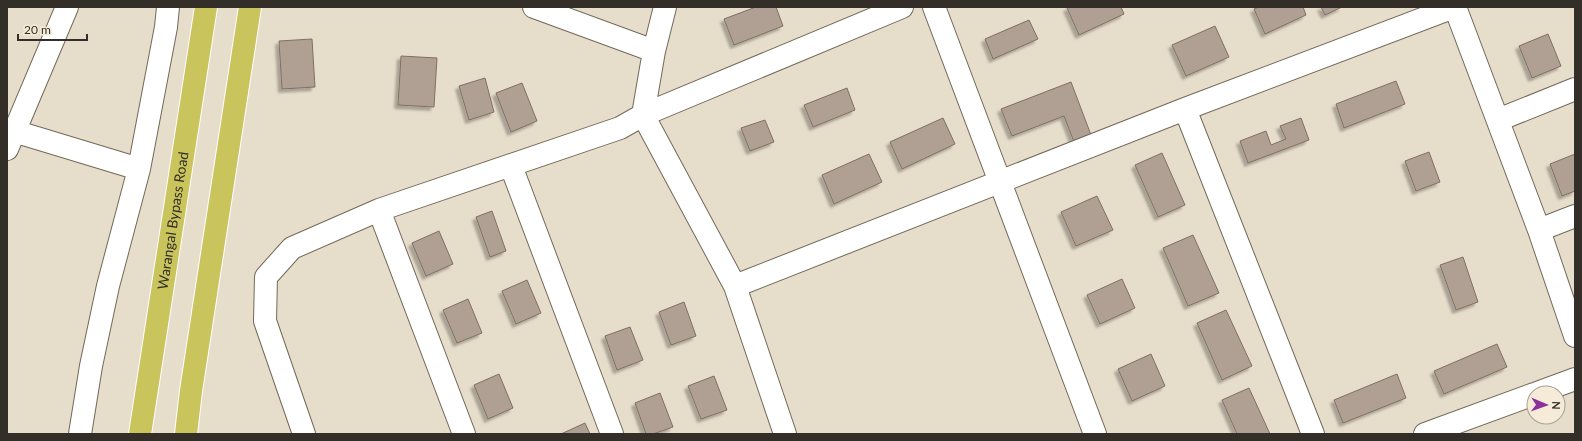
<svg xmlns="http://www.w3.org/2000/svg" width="1582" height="441" font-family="Lato,sans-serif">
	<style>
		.building { fill: #b09f93; stroke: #7f6f64; filter: url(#shadow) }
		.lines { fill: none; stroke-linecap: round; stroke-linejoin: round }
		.street-casing { stroke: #726959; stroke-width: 24 }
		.highway-casing { stroke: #fff; stroke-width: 24 }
		.street { stroke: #fff; stroke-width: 22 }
		.highway { stroke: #c9c45c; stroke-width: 22 }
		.labels { text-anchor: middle; stroke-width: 3.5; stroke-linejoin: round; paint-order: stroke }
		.street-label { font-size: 14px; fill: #332f28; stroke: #f5ebd8 }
	</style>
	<defs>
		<filter id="shadow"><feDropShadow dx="-3.5" dy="3.5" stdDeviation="1" flood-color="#0004"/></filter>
	</defs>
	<rect width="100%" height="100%" fill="#e7ddcb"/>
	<path class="building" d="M756 7H776L783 26 734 45 724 19Z
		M1069 7H1121L1124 14 1079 35 1067 8Z
		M1259 7H1303L1306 15 1265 34 1254 9Z
		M1321 7H1342L1325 15Z
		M1029 20 1038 39 993 59 985 39Z
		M1215 26 1229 57 1186 76 1172 45Z
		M1548 34 1561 66 1532 78 1519 46Z
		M312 39 315 87 282 89 279 41Z
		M401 56 437 58 434 107 398 105Z
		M485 78 494 112 469 120 459 86Z
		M1396 81 1405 104 1344 128 1336 104Z
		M1071 82 1091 135 1074 142 1064 116 1012 136 1001 109Z
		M522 83 537 121 511 132 496 93Z
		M847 88 855 110 813 127 804 105Z
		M943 118 955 144 902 169 890 142Z
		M1301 118 1309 140 1248 163 1240 141 1266 131 1271 145 1286 139 1280 126Z
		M765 120 774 142 750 151 741 128Z
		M1429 152 1440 182 1416 191 1405 161Z
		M1162 153 1185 205 1158 217 1135 165Z
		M869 154 882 182 834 204 822 175Z
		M1575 154V191L1562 196 1550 164Z
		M1097 196 1113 230 1076 246 1061 212Z
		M492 211 506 251 490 257 476 217Z
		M439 231 453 264 426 276 412 243Z
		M1193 235 1219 293 1188 306 1163 248Z
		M1463 257 1478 302 1456 310 1440 265Z
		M1122 279 1135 308 1100 324 1087 295Z
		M527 280 541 313 516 324 502 291Z
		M468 299 482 333 457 343 443 310Z
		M684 302 696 336 671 345 659 312Z
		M1226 310 1252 366 1222 380 1197 323Z
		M630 327 643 360 617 370 605 336Z
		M1497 344 1507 367 1444 394 1434 371Z
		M1151 354 1165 386 1132 401 1118 369Z
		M499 374 513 408 488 419 474 385Z
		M1397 374 1406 398 1343 423 1334 400Z
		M714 376 727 410 701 419 688 386Z
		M1249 388 1270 434H1237L1222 400Z
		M660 393 673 427 653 434H646L635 403Z
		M585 423 590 434H561Z"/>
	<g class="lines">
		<g class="street-casing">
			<path id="street" d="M534 7 654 51
				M665 7 654 51 643 115 735 286 785 434
				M934 7 1095 434
				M1455 7 1539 230 1575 336
				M1185 109 1313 434
				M1498 120 1575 89
				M7 129 139 169
				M7 149 67 7
				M511 166 612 434
				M379 210 464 434
				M1539 230 1575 216
				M735 286 1185 109 1454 7
				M1537 393 1575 379
				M80 434 91 366 108 286 139 169 166 27 168 7
				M304 434 265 321 266 277 292 248 379 210 620 128 643 115 902 7
				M1425 434 1534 394"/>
		</g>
		<g class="highway-casing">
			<g id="highway">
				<path id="s1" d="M140 434 206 7"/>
				<path d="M186 434 191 391 250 7"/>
			</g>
		</g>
		<use href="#street" class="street"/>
		<use href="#highway" class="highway"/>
	</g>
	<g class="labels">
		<g class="street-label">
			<text dy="5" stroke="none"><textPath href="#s1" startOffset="216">Warangal Bypass Road</textPath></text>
		</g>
	</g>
	<rect width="1582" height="441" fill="none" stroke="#332f28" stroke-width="16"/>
	<g transform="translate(1546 405) rotate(92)"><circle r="19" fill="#f5ebd8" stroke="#a7a092"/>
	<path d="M0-3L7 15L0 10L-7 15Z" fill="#8e309a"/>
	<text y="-6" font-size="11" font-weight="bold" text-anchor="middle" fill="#332f28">N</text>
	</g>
	<path d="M18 34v6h69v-6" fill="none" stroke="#332f28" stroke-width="2"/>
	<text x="24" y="34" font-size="12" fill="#332f28" stroke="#f5ebd8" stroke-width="3" paint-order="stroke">20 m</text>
</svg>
